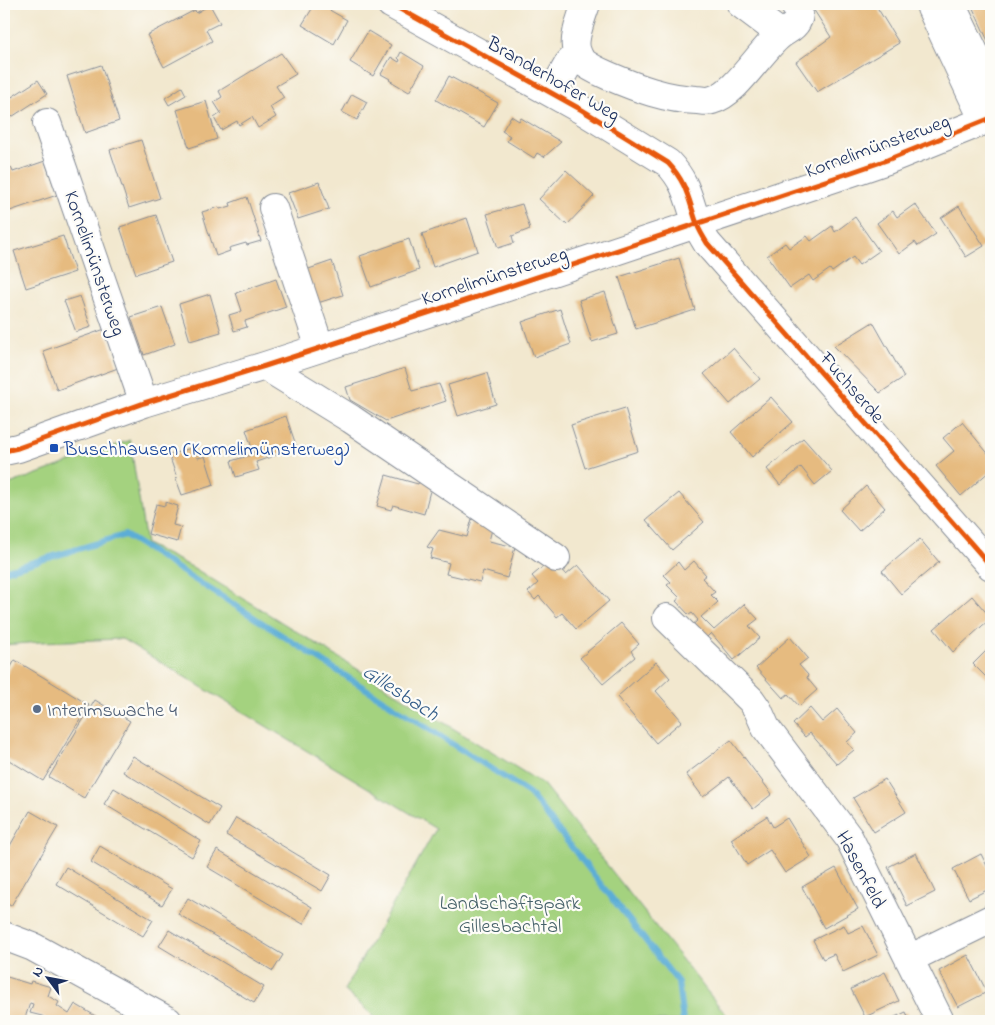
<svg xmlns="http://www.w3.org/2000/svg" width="995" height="1025" font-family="'Indie Flower',sans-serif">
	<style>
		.green { fill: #a4d27f; stroke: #60806e }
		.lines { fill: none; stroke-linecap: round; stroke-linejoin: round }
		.stream { stroke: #5badd6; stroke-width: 6 }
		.building { fill: #e6bb80 }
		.minor-casing { stroke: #868c96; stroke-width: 30 }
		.minor { stroke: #fff; stroke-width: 28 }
		.cycleway-casing { stroke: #fdfcf7; stroke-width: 8 }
		.cycleway { stroke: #e8590c; stroke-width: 5 }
		.transit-dot { fill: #1a4fb4; stroke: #fdfcf7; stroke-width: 2 }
		.service-dot { fill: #5c6f8a; stroke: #fdfcf7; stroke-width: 2 }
		.labels { text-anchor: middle; stroke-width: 4.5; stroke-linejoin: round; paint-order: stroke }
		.street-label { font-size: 20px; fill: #1b2f5e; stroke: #fdfcf7 }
		.transit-label { font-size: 20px; fill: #164399; stroke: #fdfcf7; text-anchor: start }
		.service-label { font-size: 20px; fill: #4e5e75; stroke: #fdfcf7; text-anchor: start }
		.park-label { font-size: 20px; fill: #446068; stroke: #fdfcf7 }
		.water-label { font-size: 21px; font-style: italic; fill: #315b88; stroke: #fdfcf7 }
	</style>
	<rect width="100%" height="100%" fill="#fdfcf7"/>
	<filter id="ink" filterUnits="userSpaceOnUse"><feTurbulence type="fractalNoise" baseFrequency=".02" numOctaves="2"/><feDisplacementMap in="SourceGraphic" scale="10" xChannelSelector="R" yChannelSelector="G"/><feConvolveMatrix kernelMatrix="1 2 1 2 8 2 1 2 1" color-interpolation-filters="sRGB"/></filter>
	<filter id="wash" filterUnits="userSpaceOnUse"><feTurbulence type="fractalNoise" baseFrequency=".0096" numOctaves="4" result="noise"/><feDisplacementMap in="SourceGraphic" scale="20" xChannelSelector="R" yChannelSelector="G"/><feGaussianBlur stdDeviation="1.12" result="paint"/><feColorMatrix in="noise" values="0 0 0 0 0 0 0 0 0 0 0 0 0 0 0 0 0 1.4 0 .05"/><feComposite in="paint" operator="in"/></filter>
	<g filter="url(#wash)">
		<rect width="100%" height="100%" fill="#f2e8cf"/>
		<path class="green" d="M130 440 146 544 194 568 543 784 722 1010 733 1021H379L344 990 436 829 122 639 40 642 4 645V486Z"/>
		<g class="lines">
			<path class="stream" d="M4 571 125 535 529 793 678 982 683 1021"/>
		</g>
		<g id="blocks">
			<path class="building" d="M315 4H319L347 20 334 44 302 25Z
				M810 4H875L899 43 817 92 796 62 831 37Z
				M971 4H991V39L988 41Z
				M210 5 220 23 206 30 212 41 164 67 147 35 195 10 196 13Z
				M368 31 391 45 373 76 350 62Z
				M401 52 424 66 409 92 389 80 390 79 381 74 391 57 399 62 400 60 398 58Z
				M281 53 296 74 276 86 284 98 270 107 276 117 258 128 252 117 239 125 237 121 221 130 214 118 221 113 214 102 222 97 219 91Z
				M101 65 119 121 85 133 67 76Z
				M449 76 498 103 484 127 436 100Z
				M38 80 47 94 4 122V102Z
				M182 87 186 95 169 105 165 98Z
				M352 94 367 102 357 120 342 112Z
				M206 101 217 139 189 148 177 110Z
				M511 116 519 121 521 118 561 142 544 157 537 153 534 158 507 141 510 136 502 131Z
				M141 140 160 198 129 208 110 150Z
				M45 161 57 195 4 213V169L11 167 13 172Z
				M566 170 594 196 567 225 539 199Z
				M319 182 329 209 298 219 288 193Z
				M247 197 261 241 247 245 246 243 229 248 230 251 216 256 202 212 219 207 220 209 231 206 230 203Z
				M522 204 530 229 512 236 514 243 498 248 487 214Z
				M915 204 936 234 918 246 915 242 899 254 877 223 893 211 897 217Z
				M959 206 984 246 966 257 941 218Z
				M156 215 172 262 136 274 120 227Z
				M855 217 879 251 859 265 853 257 832 272 830 269 813 281 809 275 790 288 767 256 785 243 789 248 807 236 811 241 832 226 835 232Z
				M467 218 478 251 433 267 422 234Z
				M63 236 75 272 26 288 14 251Z
				M409 239 419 270 371 287 360 256Z
				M679 258 695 310 636 329 619 277Z
				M332 261 343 295 311 305 300 272Z
				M276 279 286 307 245 321 247 327 234 331 229 315 242 311 236 293Z
				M605 292 618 334 592 342 579 300Z
				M210 294 221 332 190 341 179 304Z
				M80 296 91 327 76 332 64 301Z
				M162 307 175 344 144 355 131 317Z
				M560 309 571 344 534 357 522 322Z
				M873 322 904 377 880 393 834 346Z
				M105 329 118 368 57 390 43 351Z
				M733 348 760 379 730 404 704 374Z
				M405 368 412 391 439 384 446 401 386 421 350 400 346 387Z
				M487 373 496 404 458 416 448 385Z
				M771 397 793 422 752 457 731 432Z
				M625 408 638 451 585 468 571 425Z
				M286 416 297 448 256 462 259 470 236 477 231 461 254 454 246 430Z
				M962 422 991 457V470L961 496 936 466 954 451 943 438Z
				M803 438 832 471 815 485 801 467 780 485 767 469Z
				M194 447 198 458 205 456 214 485 182 495 176 479 177 478 169 455Z
				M386 475 418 484 420 479 432 483 424 514 393 505 391 510 377 506Z
				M866 486 885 508 859 531 840 510Z
				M679 493 704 522 672 550 646 520Z
				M165 502 178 506 173 525 181 527 177 542 148 534 156 504 165 506Z
				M472 519 493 525 489 541 515 547 507 578 483 571 480 582 446 574 449 563 430 558 433 549 427 547 439 530 467 537Z
				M920 539 939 562 901 594 882 571Z
				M552 559 566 575 578 565 609 601 576 629 562 613 557 617 539 596 535 600 528 592 538 583 532 576Z
				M694 561 706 575 702 578 715 592 711 595 718 602 701 617 714 630 744 604 758 619 749 626 760 638 734 660 711 633 701 643 688 629 698 620 692 613 689 615 676 601 680 598 667 585 671 582 664 575 678 562 684 570Z
				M972 596 991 618 953 652 934 629Z
				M621 623 639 644 631 651 635 657 603 684 580 658Z
				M790 637 808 658 799 665 808 675 807 678 817 690 799 706 788 694 783 698 756 668Z
				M991 646V682L973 664Z
				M15 660 89 705 43 781 4 757V679Z
				M656 662 670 678 656 691 682 721 656 743 617 697Z
				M95 700 130 721 84 798 49 777Z
				M810 708 822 722 837 709 857 733 847 742 854 750 837 764 810 733 805 737 793 724Z
				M731 740 772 794 753 809 729 777 703 797 686 774Z
				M133 756 220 808 210 825 123 772Z
				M885 779 906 812 874 832 853 798Z
				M114 788 201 841 192 857 104 804Z
				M30 811 58 827 11 906 4 902V856Z
				M767 816 773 827 787 818 811 857 785 873 770 850 747 865 731 839Z
				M236 818 331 875 322 891 226 835Z
				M100 846 172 889 162 905 91 862Z
				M217 850 312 907 303 924 207 867Z
				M916 853 935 892 907 906 888 867Z
				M981 854 991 874V888L969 899 953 869Z
				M66 867 153 920 143 936 56 884Z
				M836 868 858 909 824 928 802 887Z
				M188 898 283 955 273 971 178 914Z
				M844 925 848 933 863 926 878 955 843 972 834 954 823 959 813 940Z
				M169 930 264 987 254 1003 159 946Z
				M968 955 987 992 958 1007 939 971Z
				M885 972 899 1001 865 1017 851 989Z
				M4 976 30 984 31 981 51 987 48 996 59 1002 57 1006 69 1014 75 1004 104 1021H50L42 1016 30 1013 33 1004 30 1003 24 1021 4 1020Z
				M906 1012 910 1021H886Z"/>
		</g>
	</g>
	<g filter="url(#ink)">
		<use href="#blocks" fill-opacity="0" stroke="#868c96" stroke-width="1"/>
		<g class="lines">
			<g class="minor-casing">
				<path id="minor" d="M391 4 582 110 668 163C686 182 688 197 696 221 698 229 703 236 707 243L991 566
					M586 4C582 16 572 40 577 52 578 55 580 59 582 61 590 68 600 72 609 76 637 88 666 99 697 100 701 100 707 102 712 100 736 94 760 51 780 35 786 30 793 29 797 21 801 14 798 10 794 4
					M741 4 781 34
					M931 4V8L984 121
					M951 4 991 87
					M552 93 569 63 573 59 578 56
					M47 123 144 403
					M273 208 320 348
					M265 366 351 419 556 558
					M4 451 18 448 144 403 265 366 492 292 852 172 887 160 991 118
					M667 618 751 700 758 710 766 728 849 838 940 1021
					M4 936 33 947 168 1021
					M909 959 991 919"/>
			</g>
			<use href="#minor" class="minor"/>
			<g class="cycleway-casing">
				<path id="cycleway" d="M391 4 582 110 668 163C686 182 688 197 696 221 698 229 703 236 707 243L991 566
					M4 451 18 448 144 403 265 366 492 292 852 172 887 160 991 118"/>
			</g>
			<use href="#cycleway" class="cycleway"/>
		</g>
	</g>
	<rect class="transit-dot" x="49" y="443" width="10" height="10" rx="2.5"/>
	<circle class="service-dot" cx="37" cy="709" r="5"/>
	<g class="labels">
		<g class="street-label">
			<text transform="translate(554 78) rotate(30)" y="7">Branderhofer Weg</text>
			<text transform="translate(877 145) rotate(-20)" y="7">Kornelimünsterweg</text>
			<text transform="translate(96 263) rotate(71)" y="7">Kornelimünsterweg</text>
			<text transform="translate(494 275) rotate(-18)" y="7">Kornelimünsterweg</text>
			<text transform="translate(853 387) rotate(49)" y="7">Fuchserde</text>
			<text transform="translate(862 869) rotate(62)" y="7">Hasenfeld</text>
		</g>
		<g class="transit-label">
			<text x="64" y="455">Buschhausen (Kornelimünsterweg)</text>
		</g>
		<g class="service-label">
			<text x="47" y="716">Interimswache 4</text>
		</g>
		<g class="park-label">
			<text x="510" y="909">Landschaftspark<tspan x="510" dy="23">Gillesbachtal</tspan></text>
		</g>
		<g class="water-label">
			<text transform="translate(401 692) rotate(33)" y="7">Gillesbach</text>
		</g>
	</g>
	<rect width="995" height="1025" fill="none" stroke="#fdfcf7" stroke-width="20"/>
	<g transform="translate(48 978) rotate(302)" stroke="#fdfcf7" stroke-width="4" paint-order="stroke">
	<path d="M0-4L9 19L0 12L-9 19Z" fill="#1b2f5e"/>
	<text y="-8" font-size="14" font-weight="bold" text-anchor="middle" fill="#1b2f5e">N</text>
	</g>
</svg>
